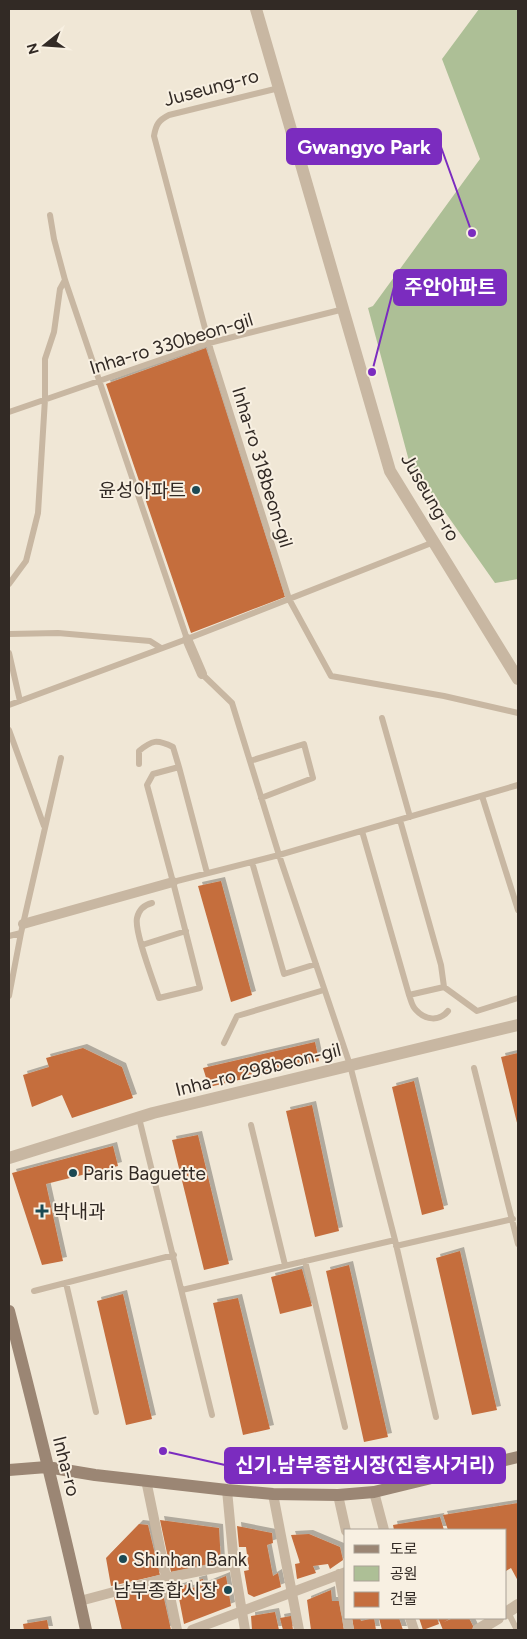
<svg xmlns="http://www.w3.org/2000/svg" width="527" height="1639" font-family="Figtree,'Noto Sans KR',sans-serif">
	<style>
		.green { fill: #adbf96 }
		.building { fill: #c56e3e; filter: url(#shadow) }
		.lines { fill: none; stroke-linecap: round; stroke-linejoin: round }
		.service { stroke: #c8b7a2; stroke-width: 6 }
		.pedestrian { stroke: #c8b7a2; stroke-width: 10 }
		.minor { stroke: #c8b7a2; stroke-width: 12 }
		.tertiary { stroke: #c8b7a2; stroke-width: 12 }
		.secondary { stroke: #9b8674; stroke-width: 12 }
		.poi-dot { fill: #1b4953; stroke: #f8f0e2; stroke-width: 2 }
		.labels { text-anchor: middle; stroke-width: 4; stroke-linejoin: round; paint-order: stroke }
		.street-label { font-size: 19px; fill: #322a25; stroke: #f8f0e2 }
		.poi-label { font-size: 19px; fill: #322a25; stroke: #f8f0e2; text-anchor: start }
		.leader { fill: none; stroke: #7b2cbf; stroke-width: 2 }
		.callout-dot { fill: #7b2cbf; stroke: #f8f0e2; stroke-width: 2 }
		.callout { fill: #7b2cbf; stroke: #7b2cbf; stroke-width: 2 }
		.callout-label { font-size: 20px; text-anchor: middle; font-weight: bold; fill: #fff }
	</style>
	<defs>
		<filter id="shadow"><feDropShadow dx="4" dy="-4" stdDeviation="0" flood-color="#0004"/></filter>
	</defs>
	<rect width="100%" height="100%" fill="#f0e7d6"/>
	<path class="green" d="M479 9H518V579L495 583 409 461 368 308 373 306 480 159 442 59Z"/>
	<path class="building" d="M206 348 285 597 191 633 106 384Z
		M221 881 252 995 231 1002 198 886Z
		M315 1042 319 1061 209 1087 203 1068Z
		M83 1048 122 1067 133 1098 72 1118 62 1095 32 1107 23 1075 49 1067 46 1058Z
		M518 1053V1127L501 1057Z
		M414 1081 444 1209 422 1215 392 1087Z
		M312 1105 339 1231 315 1237 286 1111Z
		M198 1135 229 1264 204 1270 172 1140Z
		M113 1146 118 1166 46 1184 63 1261 42 1265 12 1173Z
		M460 1251 497 1410 472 1415 436 1258Z
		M349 1265 388 1437 364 1442 326 1271Z
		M302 1269 312 1306 280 1314 271 1277Z
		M123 1294 152 1419 126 1425 97 1301Z
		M238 1298 270 1429 243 1435 213 1303Z
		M518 1503V1581L511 1568 506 1571V1530H448L443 1515Z
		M440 1517 444 1530H394L393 1525Z
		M160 1520 219 1528 221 1563 171 1572Z
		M139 1524 148 1525 160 1575 111 1586 106 1558Z
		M237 1526 272 1533 273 1543 267 1545 273 1576 278 1573 281 1587 254 1597 248 1594 244 1571 249 1570 246 1547H239Z
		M309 1534 340 1547 343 1560 330 1569 328 1564 313 1566 316 1573 297 1579 295 1564 300 1563 291 1535Z
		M226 1576 231 1606 184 1624 177 1588 188 1584 189 1589 196 1587 195 1581 203 1579 204 1585Z
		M161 1585 171 1630H122L114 1597Z
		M331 1590 332 1601H339L344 1630H311L307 1600Z
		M275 1612 279 1630H252L251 1616Z
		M291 1616 293 1630H283L280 1618Z
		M352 1618H360L361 1621 374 1618 376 1630H354Z
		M379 1618H399L403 1630H382Z
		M419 1618H437L439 1624 423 1630Z
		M438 1618H451L444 1622 453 1618H469L475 1630H443Z
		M47 1620 49 1630H24L23 1624Z"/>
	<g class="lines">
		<path class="service" d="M279 88 169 115C159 120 156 124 154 136L211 351 289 599 331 676 444 696 518 713
			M50 215 54 239 65 280 187 639
			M9 412 209 343 344 309
			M9 584 26 561 38 513 45 399V359L54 332 60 289 65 280
			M9 634 58 633 150 641 161 648
			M9 653 20 701
			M202 674 232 703 279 855 350 1065 395 1240 436 1417
			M9 705 187 639 434 542
			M382 718 410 817
			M9 730 44 826
			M250 761 304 744 313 778 261 798
			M139 764V751C152 740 157 739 173 747L179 767
			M482 796 518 910
			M400 820 441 965 444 987 477 1011 518 998
			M362 831 409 995 444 987
			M252 862 284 974 316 964
			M173 882 147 785 153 774 179 767 207 873
			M152 903C144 905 139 909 137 918 134 932 154 982 159 998L200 988 173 882 279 855 518 785
			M9 936 21 933
			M142 945 186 931
			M409 995C411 1000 412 1007 416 1010 425 1020 439 1022 448 1011
			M9 996 21 933 61 758
			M224 1043 237 1016 324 990
			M474 1068 518 1244
			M139 1118 212 1415
			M251 1125 285 1265
			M396 1246 513 1219
			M305 1261 345 1427
			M66 1283 96 1412
			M182 1290 395 1240
			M34 1291 174 1255
			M508 1612 517 1630"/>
		<path class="pedestrian" d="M187 639 202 674
			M23 924 173 882
			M146 1480 177 1630
			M227 1490 234 1564 245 1630
			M374 1492 384 1530
			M273 1494 299 1630
			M338 1495 346 1531
			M339 1574 346 1613
			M80 1601 166 1578 234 1564
			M347 1618 349 1630
			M410 1618 414 1630
			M192 1630 346 1572"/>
		<path class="minor" d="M9 1158 153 1113 518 1025
			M506 1613 518 1605
			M478 1630 498 1618"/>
		<path class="tertiary" d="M256 9 390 471 518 679"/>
		<path class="secondary" d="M9 1311C36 1417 63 1523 86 1630
			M9 1470 47 1467 95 1475 227 1490 273 1494 338 1495 374 1492 518 1457"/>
	</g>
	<g class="poi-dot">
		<circle cx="196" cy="490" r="5"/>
		<circle cx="73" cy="1173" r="5"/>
		<path d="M39.5 1203.5h5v5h5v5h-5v5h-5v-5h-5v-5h5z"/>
		<circle cx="123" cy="1559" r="5"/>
		<circle cx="228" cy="1590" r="5"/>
	</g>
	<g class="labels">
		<g class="street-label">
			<text transform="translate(211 87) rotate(-15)" y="7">Juseung-ro</text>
			<text transform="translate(171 343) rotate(-17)" y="7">Inha-ro 330beon-gil</text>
			<text transform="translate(263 467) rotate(73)" y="7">Inha-ro 318beon-gil</text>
			<text transform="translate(431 497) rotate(60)" y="7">Juseung-ro</text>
			<text transform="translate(258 1069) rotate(-14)" y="7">Inha-ro 298beon-gil</text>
			<text transform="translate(67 1466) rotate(76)" y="7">Inha-ro</text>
		</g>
		<g class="poi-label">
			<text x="186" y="497" text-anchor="end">윤성아파트</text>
			<text x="83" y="1180">Paris Baguette</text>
			<text x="53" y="1218">박내과</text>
			<text x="133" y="1566">Shinhan Bank</text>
			<text x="218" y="1597" text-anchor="end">남부종합시장</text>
		</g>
	</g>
	<path class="leader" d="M472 233L441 147M372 372L394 287M163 1451L225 1465"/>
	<g class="callout-dot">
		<circle cx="472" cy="233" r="5"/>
		<circle cx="372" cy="372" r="5"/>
		<circle cx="163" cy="1451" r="5"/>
	</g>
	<g class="callout">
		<rect x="287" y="129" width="154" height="35" rx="5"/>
		<rect x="394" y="270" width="112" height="35" rx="5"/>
		<rect x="225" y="1448" width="280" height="35" rx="5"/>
	</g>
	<g class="callout-label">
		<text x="364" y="154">Gwangyo Park</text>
		<text x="450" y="294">주안아파트</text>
		<text x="365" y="1472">신기.남부종합시장(진흥사거리)</text>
	</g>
	<rect width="527" height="1639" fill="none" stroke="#322a25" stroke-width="20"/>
	<rect x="344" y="1529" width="162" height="90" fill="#f8f0e2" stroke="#a9a196"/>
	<rect x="354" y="1545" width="25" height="8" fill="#9b8674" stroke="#a9a196"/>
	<text x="390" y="1554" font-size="15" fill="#322a25">도로</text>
	<rect x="354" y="1566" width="25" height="15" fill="#adbf96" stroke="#a9a196"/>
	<text x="390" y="1579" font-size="15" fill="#322a25">공원</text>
	<rect x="354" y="1592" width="25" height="15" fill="#c56e3e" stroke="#a9a196"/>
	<text x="390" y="1604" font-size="15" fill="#322a25">건물</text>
	<g transform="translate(45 45) rotate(253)" stroke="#f8f0e2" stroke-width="4" paint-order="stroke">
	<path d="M0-4L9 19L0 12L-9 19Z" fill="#322a25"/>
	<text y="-8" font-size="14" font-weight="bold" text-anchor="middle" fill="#322a25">N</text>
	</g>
</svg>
